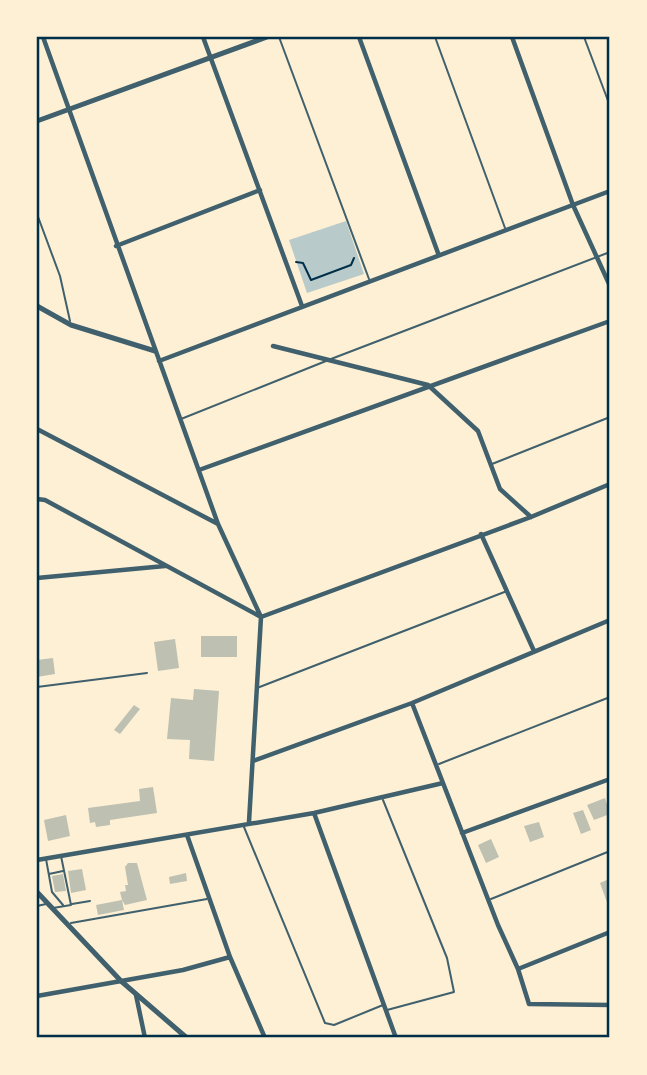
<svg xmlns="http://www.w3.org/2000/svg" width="647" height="1075" font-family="Raleway,sans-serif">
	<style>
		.green { fill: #b9caca }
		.building { fill: #bec0b2 }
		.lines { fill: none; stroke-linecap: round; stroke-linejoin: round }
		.path { stroke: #003049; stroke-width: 2 }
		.service { stroke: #3f606c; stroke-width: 2 }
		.minor { stroke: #3f606c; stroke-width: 4.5 }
		.tertiary { stroke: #3f606c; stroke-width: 5 }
		.neatline { fill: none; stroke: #003049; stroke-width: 2.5 }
	</style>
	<rect width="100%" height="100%" fill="#fdf0d5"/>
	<path class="green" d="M346 221 364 274 307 293 289 240Z"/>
	<path class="building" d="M201 636H237V657H201Z
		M175 639 179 668 158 671 154 642Z
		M53 658 55 674 37 677V660Z
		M194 689 219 691 214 761 189 759 190 740 167 739 171 698 193 700Z
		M134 705 140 709 120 734 114 730Z
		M153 787 157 813 110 820V825L96 827 95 822 90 823 88 808 140 801 139 789Z
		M605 798 610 814 594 820 587 805Z
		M583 810 591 830 581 834 573 813Z
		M66 815 70 836 48 841 44 820Z
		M539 822 544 837 530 842 524 826Z
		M491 839 499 857 486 863 478 845Z
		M128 863H137L147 900 125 905 122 900 120 892 126 891 125 885H128L125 867Z
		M82 869 86 890 71 893 68 871Z
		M186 873 187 881 170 884 169 877Z
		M63 874 66 891 55 892 52 876Z
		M609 879 610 904 608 905 600 883Z
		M122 900 124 910 98 915 96 905Z"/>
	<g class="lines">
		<path class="path" d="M296 262 303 263 311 280 351 265 354 258"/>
		<path class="service" d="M279 37 369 279
			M435 37 505 228
			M584 37 610 106
			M37 214 60 276 70 321
			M331 359 610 252
			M181 419 326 361
			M492 464 610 417
			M37 687 147 673
			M257 688 507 591
			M439 764 610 697
			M383 800 447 958 454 992 387 1010
			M244 827 325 1023 334 1025 383 1005
			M46 859 52 892 63 905
			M49 874 63 871
			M491 899 610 851
			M72 904 90 901
			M37 906 46 904
			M53 908 71 905 61 856
			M71 923 207 899"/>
		<path class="minor" d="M43 37 218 524 261 617 249 822
			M203 37 302 306
			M359 37 438 253
			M512 37 573 205 610 286
			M116 246 260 190
			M273 346 428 385 478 431 500 489 531 517
			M159 361 610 191
			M37 429 218 524
			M199 470 610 321
			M37 499 45 500 261 617 531 517 610 484
			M481 534 534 651
			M37 578 165 566
			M412 703 498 925 518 969 529 1004 610 1005
			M253 761 412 703 610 620
			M314 813 396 1038
			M462 833 610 779
			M187 835 230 957 265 1038
			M37 860 314 813 443 783
			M518 969 610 932
			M136 995 145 1038
			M37 996 183 970 230 957"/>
		<path class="tertiary" d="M37 121 267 37
			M37 306 71 325 155 351
			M37 892 121 981 187 1038"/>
	</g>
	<rect width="647" height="1075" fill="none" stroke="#fdf0d5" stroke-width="77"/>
	<rect x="38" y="38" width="570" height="998" class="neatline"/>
</svg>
